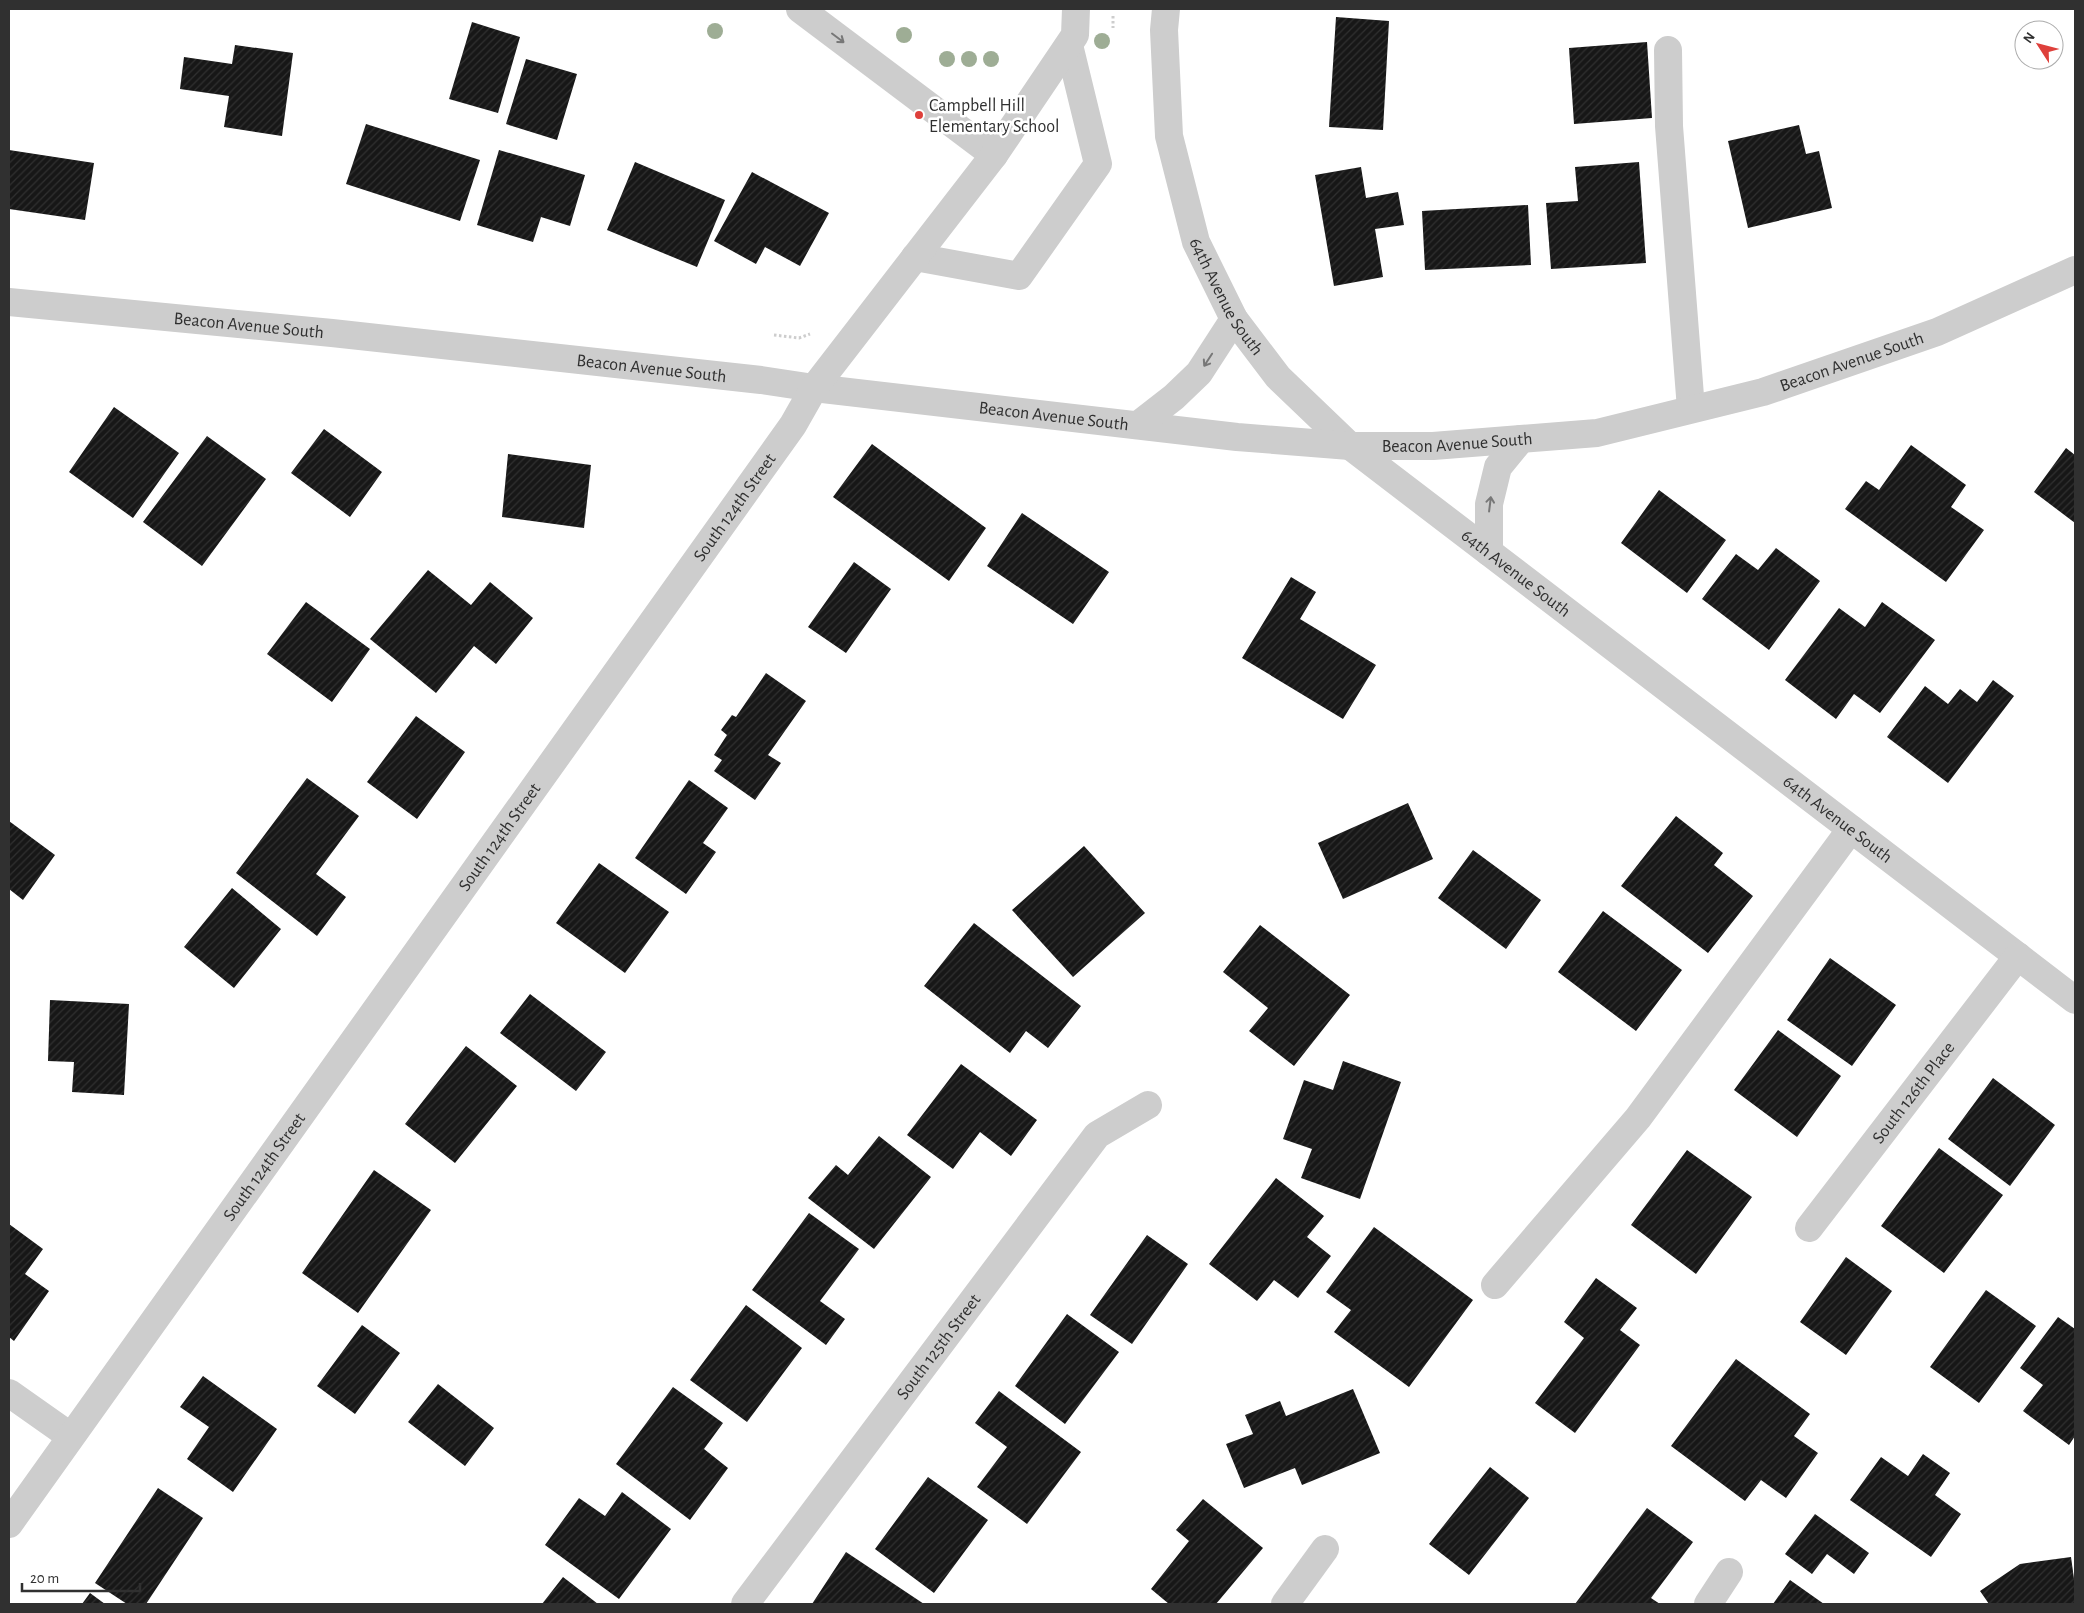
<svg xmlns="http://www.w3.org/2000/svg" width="2084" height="1613" font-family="'Alegreya Sans',sans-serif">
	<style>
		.building { fill: url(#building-hatch) }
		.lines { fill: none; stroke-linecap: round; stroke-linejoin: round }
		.path { stroke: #cdcdcd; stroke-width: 3; stroke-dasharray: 2.5 2.5; stroke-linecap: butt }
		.minor { stroke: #cdcdcd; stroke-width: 28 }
		.tree { fill: #9ead95 }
		.oneway { stroke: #777 }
		.poi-dot { fill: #de403b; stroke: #fff; stroke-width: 2 }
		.labels { text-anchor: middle; stroke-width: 5; stroke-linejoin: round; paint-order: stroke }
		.poi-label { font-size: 18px; fill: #303030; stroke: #fff; text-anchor: start }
		.street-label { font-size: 18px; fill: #303030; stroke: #fff }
	</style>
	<defs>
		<pattern id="building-hatch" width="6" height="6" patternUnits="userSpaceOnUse" patternTransform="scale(1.25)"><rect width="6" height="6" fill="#171717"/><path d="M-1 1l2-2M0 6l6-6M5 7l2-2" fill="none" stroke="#303030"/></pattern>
	</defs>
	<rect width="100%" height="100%" fill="#fff"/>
	<path class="building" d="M1336 17 1389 21 1383 130 1329 127Z
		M472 22 520 37 498 113 449 99Z
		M1647 42 1652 118 1574 124 1569 48Z
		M235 45 293 53 282 136 224 127 229 96 180 89 184 57 232 64Z
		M526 59 577 74 557 140 506 124Z
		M366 124 480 160 460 221 346 184Z
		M1799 125 1806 154 1819 151 1832 208 1748 228 1728 141Z
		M9 150 94 163 85 220 9 209Z
		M499 150 585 175 570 226 541 217 533 242 477 225Z
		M635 162 725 200 697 267 607 230Z
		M1639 162 1646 263 1551 269 1546 203 1578 201 1575 167Z
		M1361 167 1366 198 1398 192 1404 225 1375 229 1383 277 1334 286 1315 175Z
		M752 172 829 213 800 266 765 247 756 264 714 241Z
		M1528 205 1531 265 1425 270 1422 211Z
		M114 407 179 453 133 518 69 472Z
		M324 429 382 472 350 517 291 473Z
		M207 436 266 479 202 566 143 522Z
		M872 444 986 528 949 581 833 497Z
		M1911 445 1966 485 1951 507 1984 530 1946 582 1845 509 1866 481 1879 490Z
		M2066 448 2075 455V523L2034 492Z
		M508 454 591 465 584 528 502 517Z
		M1659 490 1726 540 1687 593 1621 543Z
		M1022 513 1109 572 1073 624 987 566Z
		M1776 548 1820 581 1769 650 1702 599 1736 554 1758 570Z
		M854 562 891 589 846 653 808 627Z
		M428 570 471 605 490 582 533 618 496 664 474 646 436 693 370 639Z
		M1291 577 1316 592 1300 619 1376 665 1343 719 1242 658Z
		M306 602 370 649 332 702 267 654Z
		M1882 602 1935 640 1880 713 1854 694 1836 719 1785 680 1839 608 1865 627Z
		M766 673 806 701 768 755 781 763 755 800 714 771 722 760 714 755 727 735 721 730 732 715 736 717Z
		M1993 680 2014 696 1948 783 1887 737 1925 686 1948 704 1960 689 1977 702Z
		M416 716 465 752 417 819 367 782Z
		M307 778 359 816 316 874 346 897 317 936 236 873Z
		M689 780 728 808 703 843 716 852 686 894 635 858Z
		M1408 803 1433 859 1343 899 1318 843Z
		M1676 816 1723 853 1714 865 1753 896 1708 953 1621 886Z
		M9 821 55 855 23 900 9 889Z
		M1084 846 1145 913 1073 977 1012 910Z
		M1473 850 1541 900 1506 949 1438 898Z
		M599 863 669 912 625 973 556 923Z
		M232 888 281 929 234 988 184 947Z
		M1603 911 1682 970 1636 1031 1558 972Z
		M974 923 1081 1006 1048 1048 1026 1031 1010 1053 924 986Z
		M1260 925 1350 995 1294 1066 1249 1031 1268 1008 1223 972Z
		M1830 958 1896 1005 1852 1066 1787 1020Z
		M530 994 606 1052 576 1091 500 1033Z
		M50 1000 129 1004 124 1095 72 1092 74 1062 48 1061Z
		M1778 1030 1841 1076 1797 1137 1734 1090Z
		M466 1046 517 1086 455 1163 405 1124Z
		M1343 1061 1401 1082 1360 1199 1301 1178 1312 1149 1283 1139 1304 1080 1333 1090Z
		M961 1064 1037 1120 1011 1156 980 1132 953 1169 907 1135Z
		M1993 1078 2055 1125 2010 1186 1948 1139Z
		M879 1136 931 1177 874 1249 808 1198 836 1165 848 1175Z
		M1939 1148 2003 1195 1944 1273 1881 1226Z
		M1687 1150 1752 1197 1696 1274 1631 1225Z
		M374 1170 431 1210 358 1313 302 1273Z
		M1276 1178 1324 1216 1307 1237 1331 1256 1298 1298 1274 1280 1257 1301 1209 1264Z
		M809 1213 859 1249 820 1301 845 1319 826 1345 752 1290Z
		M9 1224 43 1249 25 1274 49 1291 14 1341 9 1337Z
		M1374 1227 1473 1300 1409 1387 1334 1332 1351 1310 1326 1292Z
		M1147 1235 1188 1264 1132 1344 1090 1315Z
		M1846 1257 1892 1291 1846 1355 1800 1322Z
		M1596 1278 1637 1308 1620 1330 1640 1345 1575 1433 1535 1403 1584 1338 1564 1322Z
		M1986 1290 2036 1326 1979 1403 1930 1367Z
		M746 1305 802 1348 747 1422 690 1380Z
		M1067 1314 1119 1352 1065 1424 1015 1386Z
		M2058 1317 2075 1329V1436L2069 1445 2023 1411 2043 1385 2020 1368Z
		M362 1325 400 1353 355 1414 317 1386Z
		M1736 1359 1810 1414 1794 1436 1818 1453 1786 1498 1761 1480 1745 1501 1671 1446Z
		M203 1376 277 1429 233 1492 187 1459 209 1427 180 1407Z
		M438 1384 494 1428 465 1466 408 1422Z
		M673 1387 723 1423 704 1449 728 1468 690 1520 616 1464Z
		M1353 1389 1380 1453 1302 1485 1295 1468 1244 1488 1226 1444 1253 1434 1245 1415 1280 1401 1286 1416Z
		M999 1391 1081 1452 1027 1524 977 1487 1007 1447 975 1423Z
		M1923 1454 1950 1473 1935 1495 1961 1514 1931 1557 1850 1500 1881 1457 1908 1476Z
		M1490 1467 1529 1498 1469 1575 1429 1544Z
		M928 1477 988 1520 934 1593 875 1549Z
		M158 1488 203 1518 146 1604H127L95 1583Z
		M622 1492 671 1529 619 1599 545 1545 579 1498 605 1516Z
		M1203 1499 1263 1548 1216 1604H1169L1151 1589 1189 1541 1176 1530Z
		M1647 1508 1693 1542 1651 1598 1660 1604H1575Z
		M1815 1514 1869 1553 1854 1574 1827 1554 1812 1574 1785 1554Z
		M846 1552 924 1604H812Z
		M2071 1557 2075 1586V1604H1989L1980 1591 2020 1564Z
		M563 1577 598 1604H542Z
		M1790 1580 1824 1604H1773Z
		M90 1593 105 1604H82Z"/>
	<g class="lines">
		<path class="path" d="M1113 16V28
			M774 335 799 338 810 334"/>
		<g class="minor">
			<path d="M800 9 994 155"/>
			<path id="s1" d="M1166 9 1164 30 1169 136 1196 242 1234 319 1278 377 1350 446 2075 1000"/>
			<path d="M1668 50 1669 126 1691 409"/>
			<path d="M915 257 1019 276 1098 164 1069 45"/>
			<path id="s2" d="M9 302 332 333 761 380 814 388 1237 437 1350 446H1433L1597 433 1763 392 1937 332 2075 270"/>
			<path d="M1138 425 1174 397 1199 373 1234 319"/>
			<path d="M1489 552V504L1498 467 1521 439"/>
			<path id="s3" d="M1809 1228 2018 956"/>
			<path d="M1495 1285 1638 1118 1851 829"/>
			<path d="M9 1393 70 1436"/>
			<path id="s4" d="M9 1524 793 425 814 388 994 155 1075 35 1076 9"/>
			<path id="s5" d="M745 1604 1097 1135 1148 1105"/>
			<path d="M1285 1604 1325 1549"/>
			<path d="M1708 1604 1729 1572"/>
		</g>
	</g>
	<g class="tree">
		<circle cx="715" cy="31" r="8"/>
		<circle cx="904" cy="35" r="8"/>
		<circle cx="1102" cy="41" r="8"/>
		<circle cx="947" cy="59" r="8"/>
		<circle cx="969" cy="59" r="8"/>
		<circle cx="991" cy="59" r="8"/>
	</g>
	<defs><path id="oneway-shaft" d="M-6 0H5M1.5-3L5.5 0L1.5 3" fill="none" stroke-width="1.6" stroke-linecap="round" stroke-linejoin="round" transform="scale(1.25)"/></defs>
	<g class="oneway">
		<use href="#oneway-shaft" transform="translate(838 38) rotate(37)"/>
		<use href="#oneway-shaft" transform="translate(1208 360) rotate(123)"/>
		<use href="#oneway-shaft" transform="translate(1490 504) rotate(-83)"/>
	</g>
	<circle class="poi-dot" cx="919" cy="115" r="5"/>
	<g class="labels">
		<g class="poi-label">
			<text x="929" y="111">Campbell Hill<tspan x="929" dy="21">Elementary School</tspan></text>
		</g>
		<g class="street-label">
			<text dy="6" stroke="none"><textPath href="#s1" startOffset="299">64th Avenue South</textPath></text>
			<text dy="6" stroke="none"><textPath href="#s2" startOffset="241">Beacon Avenue South</textPath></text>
			<text dy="6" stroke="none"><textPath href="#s2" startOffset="1861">Beacon Avenue South</textPath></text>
			<text dy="6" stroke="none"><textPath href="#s2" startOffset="646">Beacon Avenue South</textPath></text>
			<text dy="6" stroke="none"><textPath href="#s2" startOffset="1051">Beacon Avenue South</textPath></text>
			<text dy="6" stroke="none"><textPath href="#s2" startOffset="1456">Beacon Avenue South</textPath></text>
			<text dy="6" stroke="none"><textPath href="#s4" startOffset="1249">South 124th Street</textPath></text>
			<text dy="6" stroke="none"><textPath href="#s1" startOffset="704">64th Avenue South</textPath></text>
			<text dy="6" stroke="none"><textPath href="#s1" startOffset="1109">64th Avenue South</textPath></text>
			<text dy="6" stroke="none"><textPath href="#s4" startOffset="844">South 124th Street</textPath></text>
			<text dy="6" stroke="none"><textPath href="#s3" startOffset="171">South 126th Place</textPath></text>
			<text dy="6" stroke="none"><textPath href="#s4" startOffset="439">South 124th Street</textPath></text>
			<text dy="6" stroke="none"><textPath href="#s5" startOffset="322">South 125th Street</textPath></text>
		</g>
	</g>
	<rect width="2084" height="1613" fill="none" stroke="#303030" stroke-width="20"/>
	<g transform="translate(2039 45) rotate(306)"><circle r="24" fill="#ffffff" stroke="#acacac"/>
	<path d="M0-4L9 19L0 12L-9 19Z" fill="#de403b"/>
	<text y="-8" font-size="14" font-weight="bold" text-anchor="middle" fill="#303030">N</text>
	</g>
	<path d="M22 1583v8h118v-8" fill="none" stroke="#303030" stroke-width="2.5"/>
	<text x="30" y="1583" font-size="15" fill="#303030" stroke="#ffffff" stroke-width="4" paint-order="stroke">20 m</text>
</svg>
